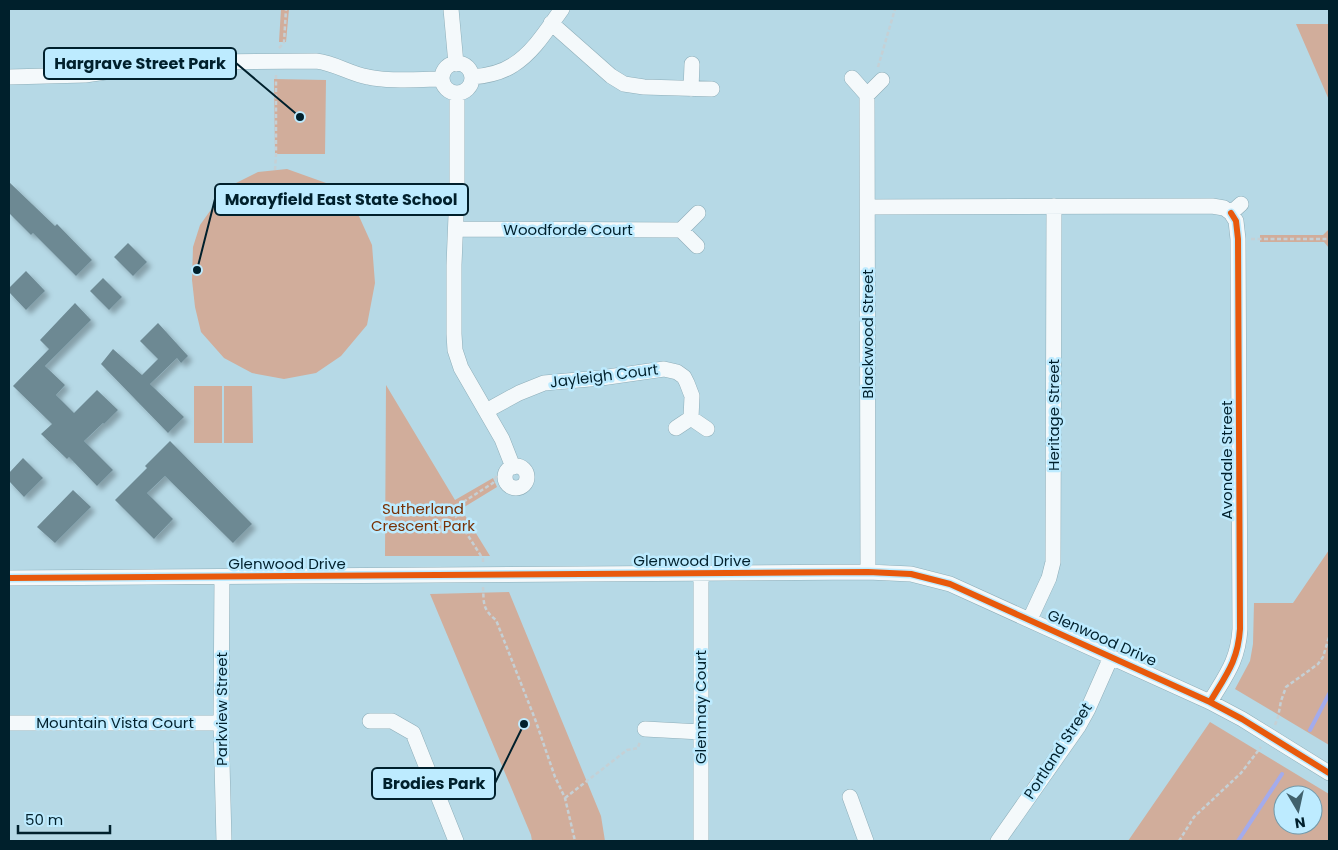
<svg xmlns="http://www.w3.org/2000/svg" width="1338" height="850" font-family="Poppins,sans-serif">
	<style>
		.green { fill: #d1ad9b; fill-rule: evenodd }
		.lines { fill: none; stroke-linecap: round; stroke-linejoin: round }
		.stream { stroke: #a3abec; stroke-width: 4 }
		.building { fill: #6d8993; filter: url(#shadow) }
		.minor-casing { stroke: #8eaeb9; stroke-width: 16 }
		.path { stroke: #c5d0d5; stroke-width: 2.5; stroke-dasharray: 4 2.5; stroke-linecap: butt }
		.minor { stroke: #f4f9fb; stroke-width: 15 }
		.cycleway-casing { stroke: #bdebff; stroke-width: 9 }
		.cycleway { stroke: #e8590c; stroke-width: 6 }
		.labels { text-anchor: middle; stroke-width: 5; stroke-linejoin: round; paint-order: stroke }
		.street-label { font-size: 15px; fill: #00202c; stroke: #bdebff }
		.park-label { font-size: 15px; fill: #793105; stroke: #bdebff }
		.leader { fill: none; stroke: #00202c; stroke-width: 2 }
		.callout-dot { fill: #00202c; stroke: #bdebff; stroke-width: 2 }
		.callout { fill: #bdebff; stroke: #00202c; stroke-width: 2 }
		.callout-label { font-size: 16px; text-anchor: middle; font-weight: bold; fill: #00202c }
	</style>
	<defs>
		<filter id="shadow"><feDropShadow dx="4.5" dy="4.5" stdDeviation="2.5" flood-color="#0004"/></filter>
	</defs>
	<rect width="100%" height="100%" fill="#b6d9e6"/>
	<path class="green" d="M281 9H289L286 42H279Z
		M1296 24H1329V100Z
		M274 79 326 80 325 154H275Z
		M287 169 340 188 358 214 372 245 375 283 367 325 341 356 316 373 284 379 252 373 224 358 201 332 195 307 192 280 193 247 200 225 215 204 232 185 258 172Z
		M1329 229V248L1324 242H1260V235H1323Z
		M386 385 455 500 493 478 497 487 461 509 490 556H385Z
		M194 386H222V443H194Z
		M224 386H252L253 443H224Z
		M1329 550V745L1235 689 1250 661 1253 644 1254 603H1293Z
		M509 592 601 816 605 841H532L531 835 430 594Z
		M1210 722 1329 794V841H1128ZM1283 795H1313V825H1283Z"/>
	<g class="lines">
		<path class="stream" d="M1310 730 1329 694
			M1238 841 1282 774"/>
	</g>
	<path class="building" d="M9 182 55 226 57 224 92 260 76 276 33 233 31 235 9 213Z
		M128 243 147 262 133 276 114 257Z
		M26 271 45 291 26 310 9 292V288Z
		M103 278 122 297 109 310 90 291Z
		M75 303 91 320 45 366 65 385 56 395 74 413 97 390 118 410 104 424 103 423 84 441 113 470 97 486 69 457 67 459 41 434 52 424 13 386 49 349 40 340Z
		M158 323 188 356 181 363 177 358 150 384 184 417 168 433 101 364 113 349 142 375 158 359 140 341Z
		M170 441 252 524 233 543 165 476 147 493 173 519 154 539 115 500 147 468 145 466Z
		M23 458 43 478 24 497 9 481V473Z
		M73 490 91 507 55 543 37 527Z"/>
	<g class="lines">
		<g class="minor-casing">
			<path id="minor" d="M451 9 456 64
				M551 23 611 76 624 84 644 87 712 89
				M442 78a15 15 0 1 1 30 0a15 15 0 1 1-30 0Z
				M9 77 85 75 153 65 208 62 316 61C335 63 350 74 368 77 389 82 420 79 442 79
				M472 77C486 76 501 73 513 65 534 52 548 28 562 9
				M852 78 867 95 882 80
				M691 89 692 64
				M457 93V191L454 265V334L455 350 461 368 502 439 513 467
				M867 95 868 572
				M868 207 1212 206 1224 208 1231 213 1241 204
				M456 229 681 230
				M697 246 681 230 698 213
				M486 411 519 393 544 383 601 378 664 369 677 372 684 377 687 383 692 396 691 418
				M676 428 691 418 707 429
				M505 477a11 11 0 1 1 22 0a11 11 0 1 1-22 0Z
				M701 573V841
				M222 577 221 723 224 841
				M9 578 868 572 911 574 950 584 1210 702 1242 719 1329 773
				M1030 619 1049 578 1053 562 1054 206
				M1210 702C1226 675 1238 661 1240 629L1238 239 1236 221 1231 213
				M370 721H392L413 733 456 841
				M9 723H221
				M645 729 701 732
				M850 797 866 841
				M998 841 1078 727 1088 709 1111 657"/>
		</g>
		<path class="path" d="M279 48 282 45 284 42 286 9
			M878 67 895 9
			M275 170 276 155V73
			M1251 239H1329
			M483 562V559L456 517 457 506 493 483 497 475 504 476
			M483 587C484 603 482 609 496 620L535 719 555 777 565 798 575 841
			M1275 725 1278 717 1281 701 1286 687 1318 664 1323 657 1329 637
			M565 798 627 750 638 748 640 741
			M1179 841 1194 817 1241 773 1261 747"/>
		<use href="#minor" class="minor"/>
		<g class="cycleway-casing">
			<path id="cycleway" d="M9 578 868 572 911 574 950 584 1210 702 1242 719 1329 773
				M1210 702C1226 675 1238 661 1240 629L1238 239 1236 221 1231 213"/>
		</g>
		<use href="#cycleway" class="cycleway"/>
	</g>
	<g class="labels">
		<g class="street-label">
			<text x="568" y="235">Woodforde Court</text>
			<text transform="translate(868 334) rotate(-90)" y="5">Blackwood Street</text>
			<text transform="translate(604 376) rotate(-7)" y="5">Jayleigh Court</text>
			<text transform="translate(1054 415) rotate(-90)" y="5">Heritage Street</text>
			<text transform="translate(1227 460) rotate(-90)" y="5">Avondale Street</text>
			<text x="692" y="566">Glenwood Drive</text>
			<text x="287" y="569">Glenwood Drive</text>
			<text transform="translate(1102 638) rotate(24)" y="5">Glenwood Drive</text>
			<text transform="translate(701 707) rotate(-90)" y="5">Glenmay Court</text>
			<text transform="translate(222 709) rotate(-90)" y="5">Parkview Street</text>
			<text x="115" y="728">Mountain Vista Court</text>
			<text transform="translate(1058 751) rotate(-57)" y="5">Portland Street</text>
		</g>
		<g class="park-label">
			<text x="423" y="514">Sutherland<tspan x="423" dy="17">Crescent Park</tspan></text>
		</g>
	</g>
	<path class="leader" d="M300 117L236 63M197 270L215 199M524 724L495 783"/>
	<g class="callout-dot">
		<circle cx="300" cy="117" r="5"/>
		<circle cx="197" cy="270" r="5"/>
		<circle cx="524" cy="724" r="5"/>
	</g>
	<g class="callout">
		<rect x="44" y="48" width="192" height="31" rx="5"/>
		<rect x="215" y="184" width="253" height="31" rx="5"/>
		<rect x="372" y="768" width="123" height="31" rx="5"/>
	</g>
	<g class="callout-label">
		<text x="140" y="69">Hargrave Street Park</text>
		<text x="341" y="205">Morayfield East State School</text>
		<text x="434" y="789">Brodies Park</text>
	</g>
	<rect width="1338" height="850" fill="none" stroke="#00202c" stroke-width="20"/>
	<g transform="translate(1298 810) rotate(171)"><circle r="24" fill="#bdebff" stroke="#719aab"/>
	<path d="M0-4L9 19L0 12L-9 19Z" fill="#40616d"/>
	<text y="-8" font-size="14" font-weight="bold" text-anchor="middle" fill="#00202c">N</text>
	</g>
	<path d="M18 825v8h92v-8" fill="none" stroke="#00202c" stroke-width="2.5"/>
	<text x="25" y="825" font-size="15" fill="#00202c" stroke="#bdebff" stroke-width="4" paint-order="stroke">50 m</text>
</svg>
